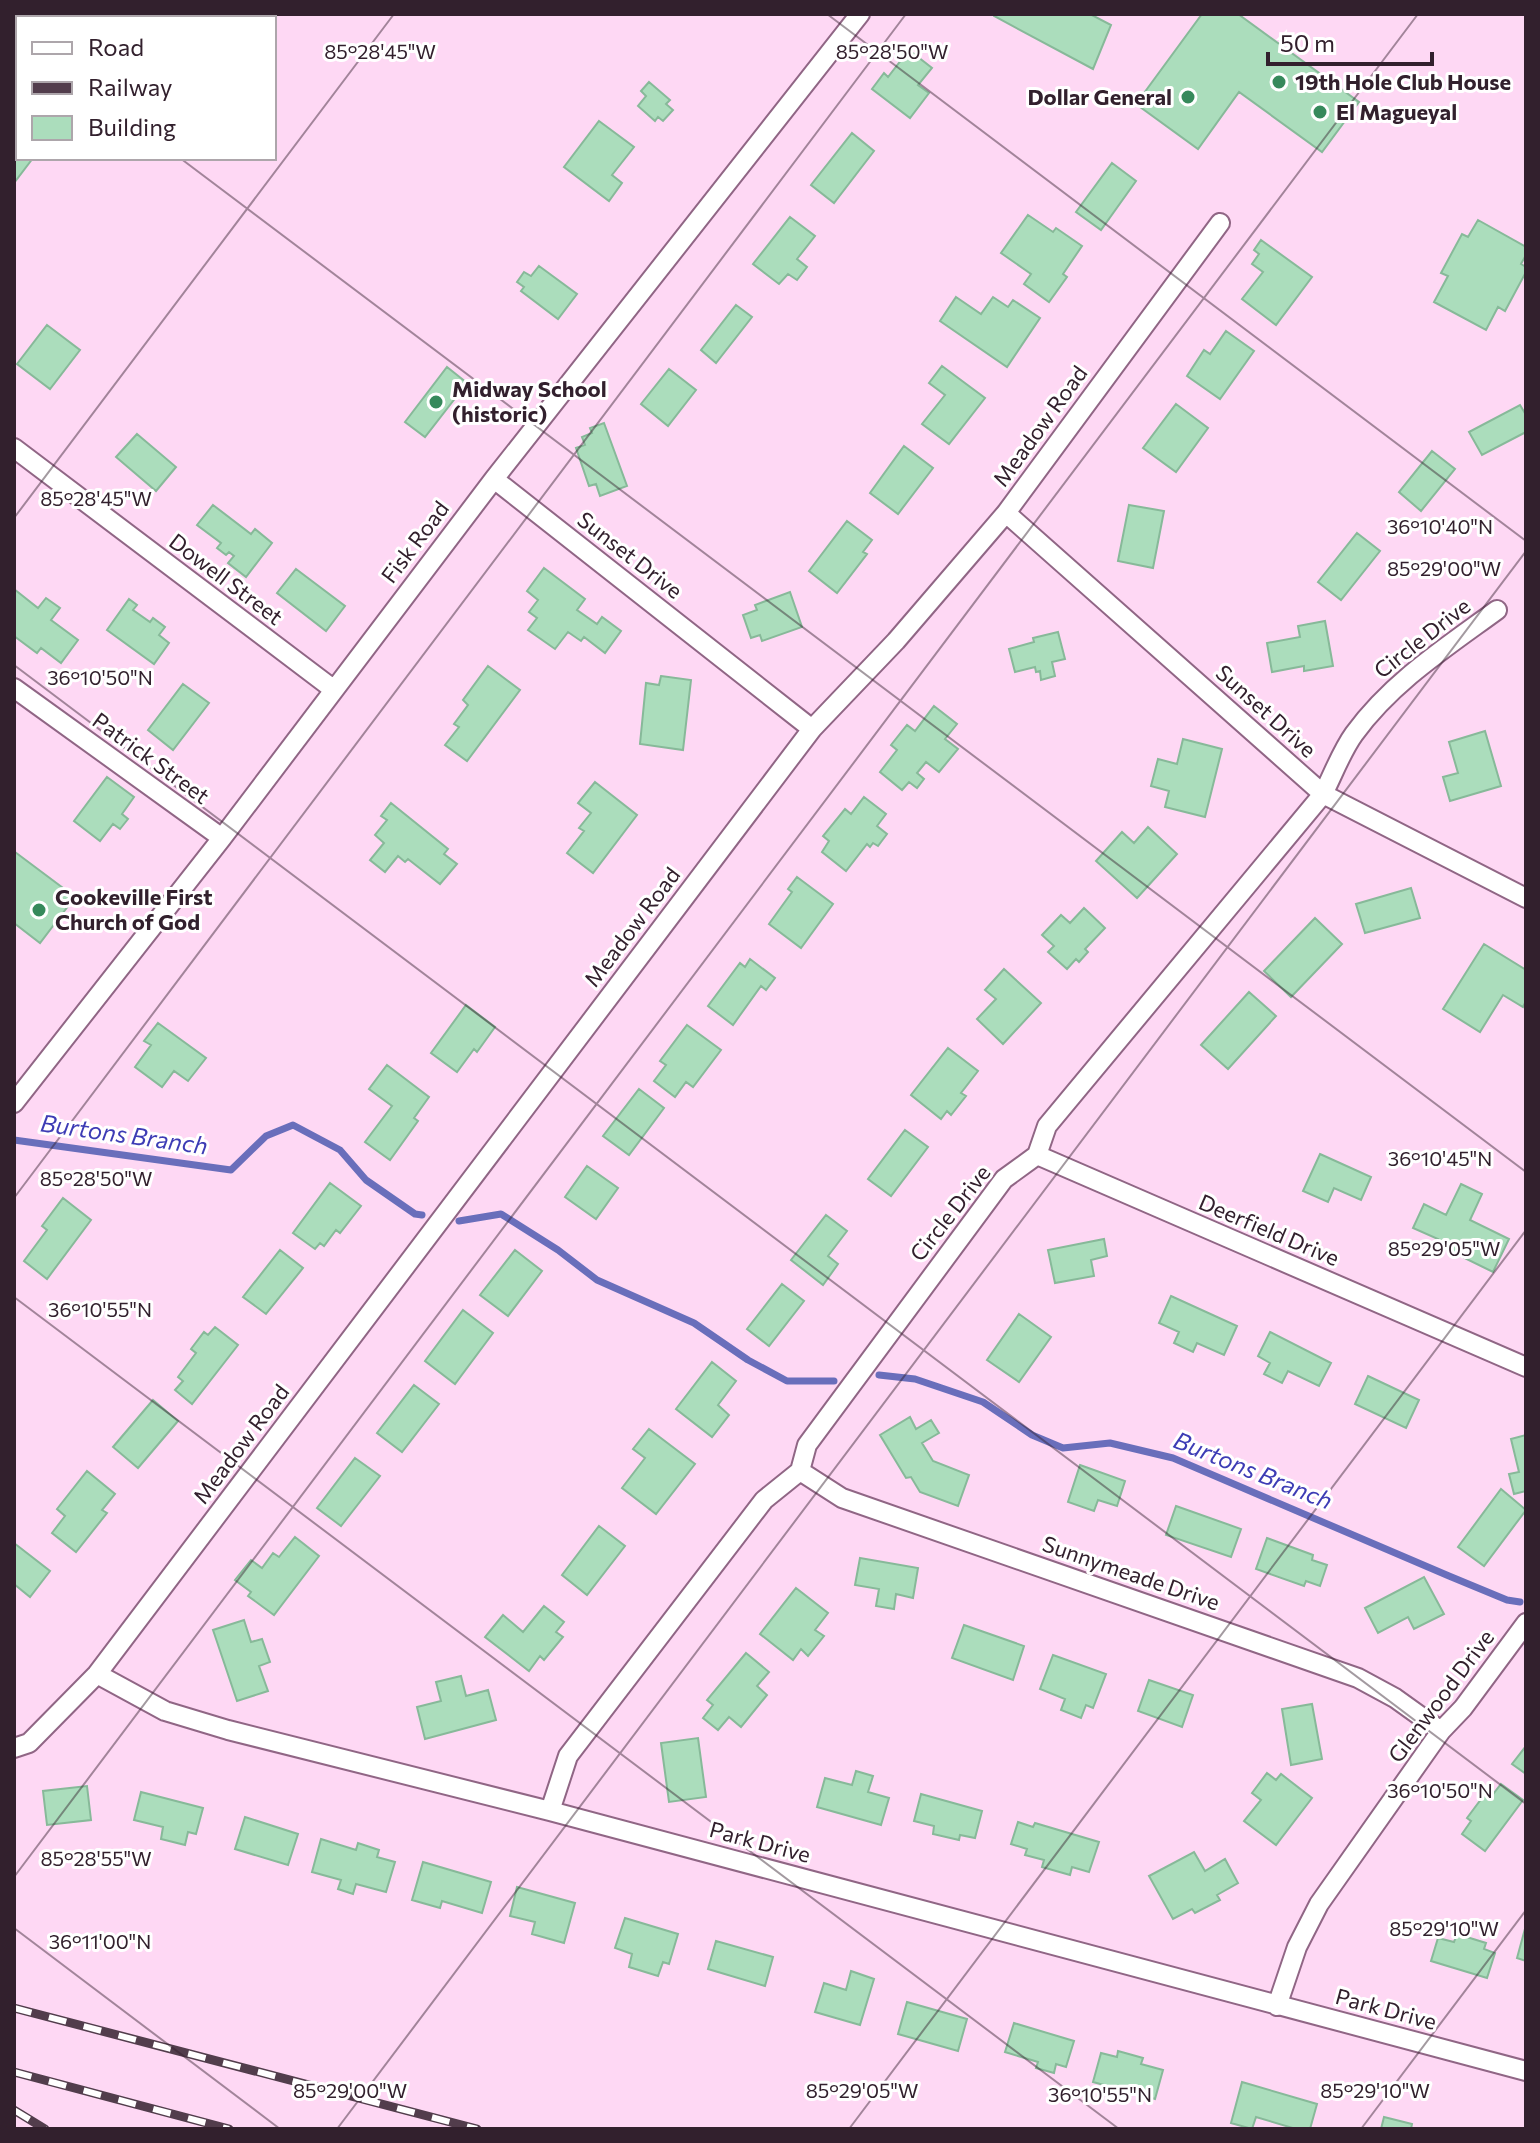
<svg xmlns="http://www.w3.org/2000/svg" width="1540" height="2143" font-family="Commissioner,sans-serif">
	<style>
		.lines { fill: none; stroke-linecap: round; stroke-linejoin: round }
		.stream { stroke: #696ebb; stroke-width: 7 }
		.building { fill: #abddbc; stroke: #87b999; stroke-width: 2 }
		.minor-casing { stroke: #906685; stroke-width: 22 }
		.minor { stroke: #fff; stroke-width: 18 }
		.rail-casing { stroke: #523d4c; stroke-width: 9 }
		.rail { stroke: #fff; stroke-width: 6; stroke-dasharray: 18; stroke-linecap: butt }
		.ticks { fill: none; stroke: #32202d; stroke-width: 2; stroke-opacity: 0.45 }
		.poi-dot { fill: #36895b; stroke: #fff; stroke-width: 3 }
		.labels { text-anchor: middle; stroke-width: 6; stroke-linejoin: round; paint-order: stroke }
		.poi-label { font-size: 22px; font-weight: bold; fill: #32202d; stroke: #fff; text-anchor: start }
		.street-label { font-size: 22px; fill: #32202d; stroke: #fff }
		.water-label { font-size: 24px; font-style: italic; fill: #3d3cb5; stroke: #fff }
		.ticks-label { font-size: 20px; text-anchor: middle; fill: #32202d; stroke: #fff; stroke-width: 6; stroke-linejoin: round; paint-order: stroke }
	</style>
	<rect width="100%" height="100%" fill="#fed8f4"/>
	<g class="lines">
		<path class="stream" d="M14 1140 231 1170 266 1136 293 1125 340 1150 366 1180 415 1214 422 1215
			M459 1221 501 1214 558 1250 597 1280 694 1323 748 1360 787 1381H834
			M879 1375 915 1379 983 1402 1032 1435 1063 1448 1110 1443 1173 1458 1449 1576 1507 1600 1520 1602"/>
	</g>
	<path class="building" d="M168 14H222L224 18H170Z
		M994 14H1090L1111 25 1093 69 994 16Z
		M1202 14H1238L1359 102 1322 152 1239 92 1198 149 1136 104Z
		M909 50 932 68 918 85 929 93 910 118 872 89 884 73 888 77Z
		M649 82 670 100 666 104 673 110 663 121 658 117 655 121 638 106 646 96 641 91Z
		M599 121 634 147 612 175 622 183 609 201 564 167Z
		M18 131V158H33L14 183V136Z
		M852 133 874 151 834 203 811 185Z
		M1112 163 1136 181 1101 230 1076 212Z
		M1028 215 1053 232 1056 228 1082 246 1063 274 1067 277 1049 302 1024 284 1031 274 1001 253Z
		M790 217 815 236 797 259 807 267 797 280 788 274 779 284 753 264Z
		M1478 220 1526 247V255L1521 264 1526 267V272L1505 311 1498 307 1486 330 1434 302 1448 276 1441 273 1462 234 1468 237Z
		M1261 240 1312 277 1276 325 1242 299 1263 272 1252 264 1259 254 1254 250Z
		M539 266 577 294 558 319 521 291 524 287 517 282 524 272 531 276Z
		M956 297 981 314 993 297 1008 307 1013 300 1040 318 1007 367 940 321Z
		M736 305 752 317 716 363 701 350Z
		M47 325 80 350 50 389 17 364Z
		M1226 331 1254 351 1220 399 1187 376 1204 350 1210 354Z
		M942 366 985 398 949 444 922 424 945 395 929 383Z
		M447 367 467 383 425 437 405 422Z
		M669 369 696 390 668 426 641 404Z
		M1176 404 1208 428 1176 472 1143 448Z
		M1520 405 1526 415V432L1482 455 1469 432Z
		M604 423 627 486 600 496 596 484 589 486 576 448 585 445 582 437 592 433 590 428Z
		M137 434 176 467 156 491 116 457Z
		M904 446 933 468 898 514 870 493Z
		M1432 451 1455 469 1421 511 1399 492Z
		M213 505 251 534 255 529 272 543 246 577 228 563 234 556 229 552 226 555 217 548 221 543 197 525Z
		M1129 505 1164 511 1153 568 1118 561Z
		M847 521 872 540 863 552 867 554 837 593 809 571Z
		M1357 533 1380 551 1341 600 1318 582Z
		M544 568 585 599 577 610 597 624 602 617 621 631 605 653 584 637 581 641 568 632 555 649 528 630 537 618 529 612 538 600 527 591Z
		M296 569 345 606 326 631 277 593Z
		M14 589 38 608 46 598 60 608 51 620 78 640 61 663 41 648 37 653 14 636Z
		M790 592 802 627 762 641 760 635 751 638 743 615 757 610 755 605Z
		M129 599 137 605 133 610 150 622 153 618 165 627 159 635 169 643 154 664 107 630Z
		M1325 621 1333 666 1304 671V666L1272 672 1267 643 1300 637 1298 626Z
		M1058 632 1065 659 1052 662 1055 676 1041 680 1040 671 1036 672 1035 667 1015 672 1009 649 1034 642 1033 638Z
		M488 666 520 690 467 761 445 745 459 727 454 724 468 705 463 700Z
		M661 676 691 680 683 750 640 744 646 683 659 685Z
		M183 684 209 703 173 750 148 730Z
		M934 706 957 724 945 739 958 749 939 772 926 762 917 773 924 779 917 788 909 782 902 790 880 772 897 750 891 745 907 725 915 731Z
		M1485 731 1501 786 1450 801 1443 777 1458 773 1449 742Z
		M1183 739 1222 749 1205 817 1165 807 1169 791 1151 786 1158 759 1177 764Z
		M107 777 134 797 122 814 128 819 120 829 113 824 100 841 74 821Z
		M595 782 637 815 593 873 567 853 584 831 579 828 591 813 578 803Z
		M864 797 886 814 877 826 887 834 878 846 873 843 870 847 867 844 846 871 822 852 829 841 823 836 845 809 851 814Z
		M391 803 448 849 444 854 457 864 440 884 408 859 405 862 398 856 385 872 370 860 384 843 375 835 387 820 381 816Z
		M1148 827 1177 854 1137 898 1096 861 1122 832 1134 843Z
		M15 852 75 897 40 943 14 923Z
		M797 877 833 904 801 948 769 924 792 892 788 889Z
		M1411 888 1420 918 1365 933 1356 904Z
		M1084 908 1105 928 1085 949 1088 952 1079 962 1076 959 1067 969 1048 952 1054 946 1042 935 1061 915 1070 923Z
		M1315 918 1342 944 1291 997 1264 971Z
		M1484 944 1526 970V1001L1523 1007 1503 995 1480 1032 1443 1009Z
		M750 959 775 978 766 990 761 986 733 1025 708 1006 740 963 745 967Z
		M1004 969 1041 1003 1003 1044 977 1019 996 999 985 990Z
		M1249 992 1276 1016 1228 1069 1201 1045Z
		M466 1005 495 1027 477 1052 474 1049 457 1072 431 1053Z
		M158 1023 206 1058 188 1081 174 1071 162 1087 135 1067 151 1045 144 1041Z
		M687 1025 721 1050 693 1087 686 1082 675 1097 654 1081 666 1065 660 1061Z
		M948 1048 978 1071 961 1093 966 1096 951 1115 947 1111 941 1119 911 1095Z
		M387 1065 429 1097 414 1118 418 1121 390 1160 365 1142 392 1106 369 1089Z
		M639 1089 664 1108 629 1155 603 1136Z
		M905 1130 928 1147 891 1196 868 1179Z
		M1320 1154 1371 1177 1361 1200 1334 1188 1328 1202 1303 1191Z
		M587 1166 618 1188 596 1219 565 1197Z
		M330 1183 361 1206 340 1233 336 1230 324 1246 320 1243 315 1249 293 1233Z
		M1461 1184 1482 1194 1470 1220 1509 1239 1493 1272 1436 1244 1438 1239 1413 1228 1424 1204 1446 1215Z
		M63 1198 91 1220 47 1279 24 1261 47 1230 42 1226Z
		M826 1215 847 1231 828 1256 838 1264 823 1285 791 1260Z
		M1104 1239 1107 1256 1091 1260 1094 1276 1055 1283 1048 1250Z
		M280 1250 303 1268 266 1314 243 1297Z
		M515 1250 542 1271 508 1316 480 1295Z
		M782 1284 804 1301 769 1346 747 1329Z
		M1171 1296 1237 1326 1224 1355 1197 1343 1193 1352 1174 1343 1179 1332 1159 1323Z
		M463 1310 493 1333 455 1384 425 1361Z
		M1019 1314 1051 1337 1019 1382 987 1360Z
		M215 1327 238 1345 192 1404 175 1390 183 1381 178 1377 196 1353 191 1349 204 1332 208 1335Z
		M1270 1332 1331 1363 1319 1386 1288 1371 1282 1383 1264 1374 1270 1363 1258 1356Z
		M712 1362 736 1381 718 1405 729 1415 712 1437 676 1409Z
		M1368 1376 1419 1400 1406 1428 1355 1404Z
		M414 1385 439 1404 402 1452 377 1433Z
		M153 1400 178 1421 138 1468 113 1447Z
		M910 1417 916 1429 931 1420 939 1433 922 1443 933 1461 969 1475 958 1506 920 1492 911 1477 906 1478 880 1435Z
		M649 1429 695 1464 656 1514 622 1488 645 1458 633 1449Z
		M1526 1435V1491L1514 1494 1509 1474 1519 1472 1511 1439Z
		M355 1458 380 1476 341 1526 317 1508Z
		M1080 1465 1125 1481 1117 1506 1098 1500 1094 1511 1068 1502Z
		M87 1471 115 1494 102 1510 107 1513 76 1552 52 1533 65 1516 57 1509Z
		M1501 1489 1526 1510 1484 1566 1458 1547Z
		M1176 1506 1241 1529 1231 1557 1166 1535Z
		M599 1526 625 1546 587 1595 562 1575Z
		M295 1537 319 1556 274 1615 248 1596 251 1592 235 1580 251 1560 262 1568 273 1553 279 1557Z
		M1267 1538 1313 1555 1312 1560 1327 1565 1320 1586 1306 1581 1304 1586 1256 1569Z
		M14 1543 50 1571 30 1597 14 1584Z
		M860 1558 918 1568 913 1598 896 1594 894 1609 876 1606 879 1589 855 1585Z
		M1424 1577 1444 1614 1414 1629 1408 1617 1378 1633 1365 1608Z
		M796 1588 828 1613 815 1630 824 1636 808 1656 801 1649 793 1660 760 1634Z
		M544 1606 564 1622 556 1632 563 1637 544 1660 540 1656 529 1671 485 1637 503 1615 523 1632Z
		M244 1620 251 1642 262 1639 270 1662 259 1666 268 1691 237 1701 213 1630Z
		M964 1625 1024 1646 1013 1680 952 1658Z
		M746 1653 769 1672 757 1686 767 1695 741 1727 729 1717 718 1730 703 1718 713 1705 707 1700Z
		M1053 1655 1106 1674 1093 1708 1086 1705 1081 1718 1061 1710 1065 1699 1040 1689Z
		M461 1676 466 1696 488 1690 496 1720 425 1739 417 1707 441 1701 436 1682Z
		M1149 1680 1193 1695 1182 1727 1138 1711Z
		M1312 1704 1322 1759 1291 1765 1282 1709Z
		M698 1738 706 1797 669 1802 661 1743Z
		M1526 1746V1774L1512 1764Z
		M856 1771 873 1776 868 1792 889 1798 881 1825 817 1807 825 1778 852 1785Z
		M1267 1773 1276 1780 1281 1774 1312 1798 1276 1845 1244 1821 1261 1800 1252 1793Z
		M1501 1784 1523 1800 1485 1851 1462 1834 1471 1821 1467 1818 1485 1794 1490 1798Z
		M87 1786 91 1820 47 1825 43 1791Z
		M141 1792 203 1808 196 1834 188 1832 185 1845 161 1839 163 1827 134 1820Z
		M921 1794 982 1811 975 1838 960 1835 959 1840 933 1834 934 1826 914 1821Z
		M245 1817 298 1834 288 1865 235 1849Z
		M1018 1822 1033 1827 1035 1823 1099 1842 1089 1872 1072 1867 1070 1875 1042 1867 1044 1860 1025 1855 1027 1849 1011 1844Z
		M321 1839 356 1850 358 1843 379 1850 377 1857 395 1862 386 1892 356 1884 353 1894 338 1889 341 1880 312 1872Z
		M1194 1852 1205 1871 1225 1859 1238 1883 1217 1895 1220 1900 1195 1913 1192 1909 1173 1919 1149 1876Z
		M423 1862 491 1882 482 1913 442 1901 440 1908 412 1900Z
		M517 1887 575 1903 564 1943 532 1934 535 1922 510 1916Z
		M625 1918 678 1934 669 1964 663 1962 658 1976 629 1967 632 1954 615 1948Z
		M1526 1925V1961L1517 1958Z
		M1457 1934 1486 1943 1484 1949 1495 1953 1487 1978 1431 1961 1438 1938 1454 1942Z
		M716 1941 773 1957 765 1986 708 1969Z
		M851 1971 874 1979 860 2025 815 2012 824 1983 846 1990Z
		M907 2002 967 2019 958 2051 898 2034Z
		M1014 2023 1074 2041 1066 2067 1056 2064 1054 2073 1036 2068 1038 2062 1005 2052Z
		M1118 2051 1143 2058 1141 2064 1163 2070 1155 2099 1093 2082 1101 2053 1117 2057Z
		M1242 2082 1317 2104 1310 2129H1296L1256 2117 1252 2129 1231 2123Z
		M1384 2117 1412 2124 1411 2129H1381Z"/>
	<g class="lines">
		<g class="minor-casing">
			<path id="minor" d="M14 448 333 689
				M494 479 812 729
				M1006 513 1323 794 1526 898
				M14 688 222 838
				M14 1103 222 838 494 479 860 14
				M1037 1155 1526 1367
				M800 1471 842 1498 1358 1678 1395 1698 1441 1731
				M97 1674 165 1711 228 1730 550 1811 1526 2071
				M14 1748 29 1743 97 1674 812 729 896 641 1006 513 1220 223
				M550 1811 568 1756 764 1500 800 1471 807 1445 1004 1179 1037 1155 1047 1126 1323 794C1333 775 1341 752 1354 734 1392 682 1445 648 1497 610
				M1277 2006 1297 1947 1319 1904 1441 1731 1463 1708 1526 1623"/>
		</g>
		<use href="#minor" class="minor"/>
		<g class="rail-casing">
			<path id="rail" d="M14 2008 477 2129
				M14 2072 229 2129
				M14 2110 45 2129"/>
		</g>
		<use href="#rail" class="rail"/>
	</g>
	<path class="ticks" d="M827 14 1526 541M14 33 18 36M180 158 1526 1172M14 518 394 14M14 665 1526 1804M14 1198 906 14M14 1297 1119 2129M14 1877 1418 14M14 1928 280 2129M337 2129 1526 551M849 2129 1526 1230M1361 2129 1526 1910"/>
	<g class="poi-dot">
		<circle cx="1279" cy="82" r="8"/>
		<circle cx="1188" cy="97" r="8"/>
		<circle cx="1320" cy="112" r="8"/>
		<circle cx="436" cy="402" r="8"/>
		<circle cx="39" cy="910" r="8"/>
	</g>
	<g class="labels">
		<g class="poi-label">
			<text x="1295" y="90">19th Hole Club House</text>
			<text x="1172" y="105" text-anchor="end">Dollar General</text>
			<text x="1336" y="120">El Magueyal</text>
			<text x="452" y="397">Midway School<tspan x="452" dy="25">(historic)</tspan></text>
			<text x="55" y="905">Cookeville First<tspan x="55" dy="25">Church of God</tspan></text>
		</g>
		<g class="street-label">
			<text transform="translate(1040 426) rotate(-54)" y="8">Meadow Road</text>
			<text transform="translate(415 542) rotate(-53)" y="8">Fisk Road</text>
			<text transform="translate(630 555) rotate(38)" y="8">Sunset Drive</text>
			<text transform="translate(226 579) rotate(37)" y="8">Dowell Street</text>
			<text transform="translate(1422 638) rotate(-38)" y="8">Circle Drive</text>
			<text transform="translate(1266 711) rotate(42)" y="8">Sunset Drive</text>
			<text transform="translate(151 758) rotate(36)" y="8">Patrick Street</text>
			<text transform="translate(632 927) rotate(-53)" y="8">Meadow Road</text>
			<text transform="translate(950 1213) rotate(-52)" y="8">Circle Drive</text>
			<text transform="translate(1269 1230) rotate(23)" y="8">Deerfield Drive</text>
			<text transform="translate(241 1444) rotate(-53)" y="8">Meadow Road</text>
			<text transform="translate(1131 1573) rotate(19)" y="8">Sunnymeade Drive</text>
			<text transform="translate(1441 1696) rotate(-53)" y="8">Glenwood Drive</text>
			<text transform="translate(760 1842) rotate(15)" y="8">Park Drive</text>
			<text transform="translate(1386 2009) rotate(15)" y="8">Park Drive</text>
		</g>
		<g class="water-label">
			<text transform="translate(124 1135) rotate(8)" y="8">Burtons Branch</text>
			<text transform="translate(1253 1471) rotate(22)" y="8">Burtons Branch</text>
		</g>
	</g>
	<g class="ticks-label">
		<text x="380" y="59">85°28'45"W</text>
		<text x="892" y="59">85°28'50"W</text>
		<text x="96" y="506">85°28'45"W</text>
		<text x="1440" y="534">36°10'40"N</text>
		<text x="1444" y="576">85°29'00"W</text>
		<text x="100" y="685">36°10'50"N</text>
		<text x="1440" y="1166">36°10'45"N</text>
		<text x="96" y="1186">85°28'50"W</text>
		<text x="1444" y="1256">85°29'05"W</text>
		<text x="100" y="1317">36°10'55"N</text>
		<text x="1440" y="1798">36°10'50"N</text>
		<text x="96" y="1866">85°28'55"W</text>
		<text x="1444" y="1936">85°29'10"W</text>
		<text x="100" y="1949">36°11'00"N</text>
		<text x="350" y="2098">85°29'00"W</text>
		<text x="862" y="2098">85°29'05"W</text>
		<text x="1375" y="2098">85°29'10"W</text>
		<text x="1100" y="2102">36°10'55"N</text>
	</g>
	<rect width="1540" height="2143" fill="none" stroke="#32202d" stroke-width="32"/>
	<rect x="16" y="16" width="260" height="144" fill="#ffffff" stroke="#ada6ab" stroke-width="2"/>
	<rect x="32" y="42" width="40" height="12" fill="#ffffff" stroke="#ada6ab" stroke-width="2"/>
	<text x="88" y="56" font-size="24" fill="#32202d">Road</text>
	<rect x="32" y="82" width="40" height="12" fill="#523d4c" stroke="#ada6ab" stroke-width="2"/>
	<text x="88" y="96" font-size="24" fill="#32202d">Railway</text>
	<rect x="32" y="116" width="40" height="24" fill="#abddbc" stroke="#ada6ab" stroke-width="2"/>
	<text x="88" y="136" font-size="24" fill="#32202d">Building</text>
	<path d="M1268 52v12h164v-12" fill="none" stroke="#32202d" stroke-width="4"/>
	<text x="1280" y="52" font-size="24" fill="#32202d" stroke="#ffffff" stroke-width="6" paint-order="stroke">50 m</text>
</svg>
